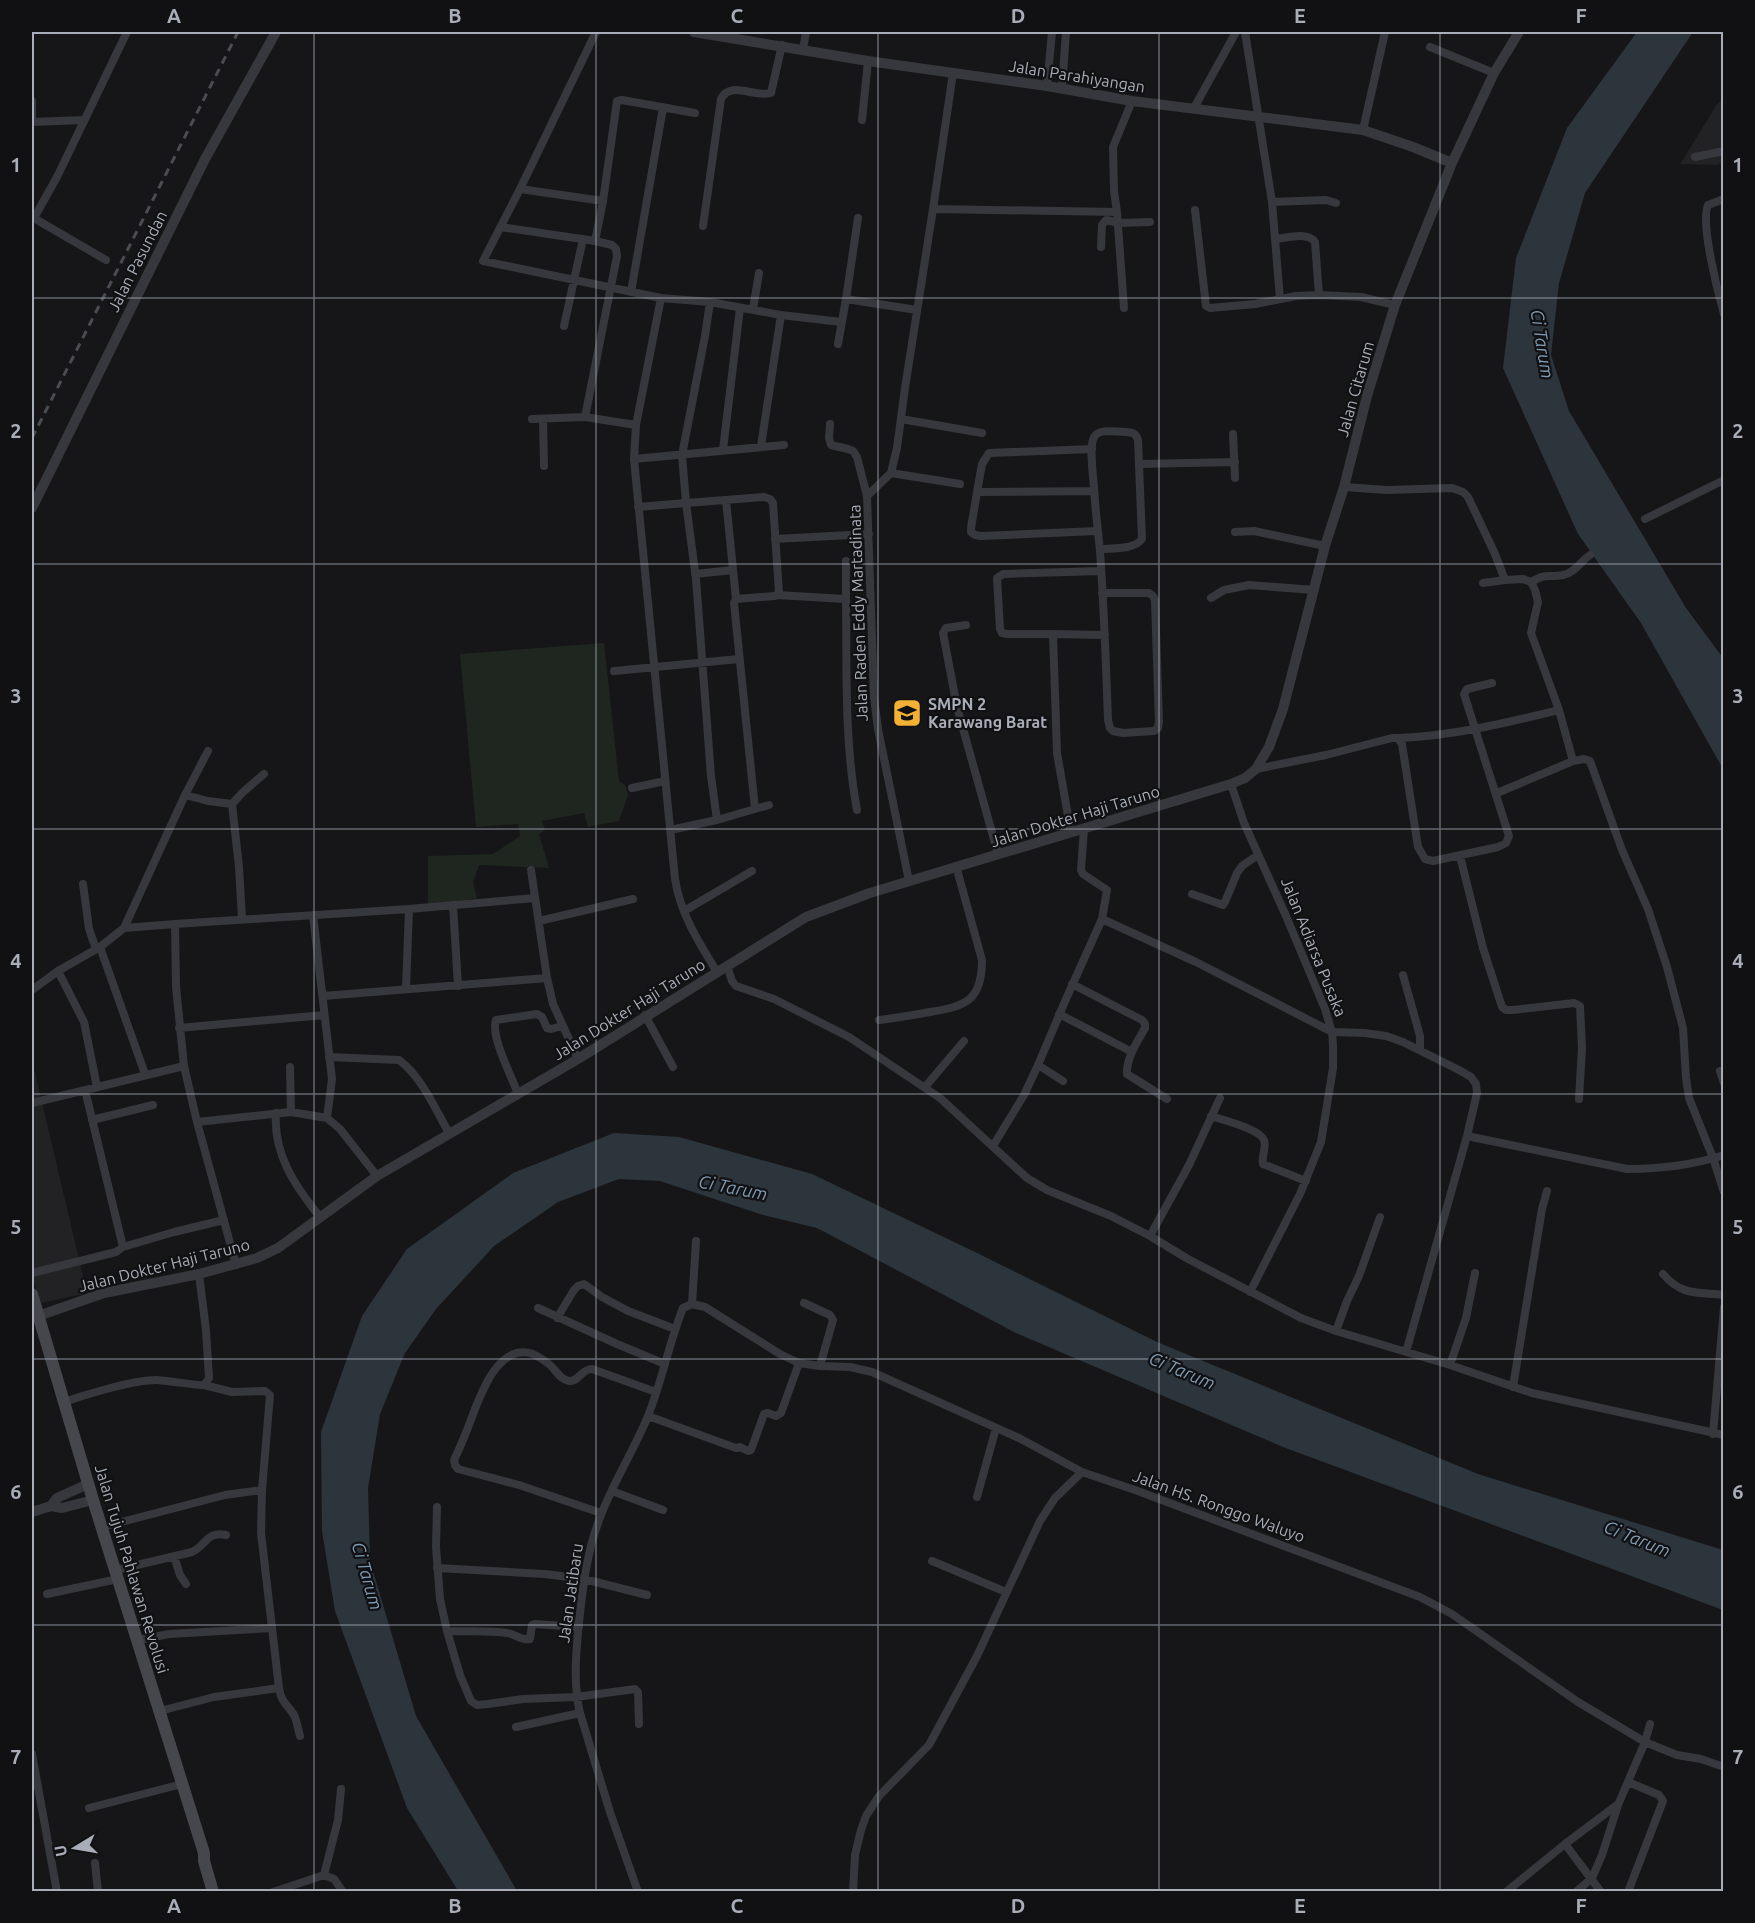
<svg xmlns="http://www.w3.org/2000/svg" width="1755" height="1923" font-family="Ubuntu,sans-serif">
	<style>
		.built { fill: #222225 }
		.green { fill: #1e261f }
		.water { fill: #2c353c }
		.lines { fill: none; stroke-linecap: round; stroke-linejoin: round }
		.minor { stroke: #37383d; stroke-width: 8 }
		.tertiary { stroke: #37383d; stroke-width: 10 }
		.secondary { stroke: #45474d; stroke-width: 12 }
		.rail { stroke: #4a4c52; stroke-width: 3; stroke-dasharray: 8 6; stroke-linecap: butt }
		.grid { fill: none; stroke: #a8adb8; stroke-width: 1.5; stroke-opacity: 0.55 }
		.labels { text-anchor: middle; stroke-width: 4.5; stroke-linejoin: round; paint-order: stroke }
		.street-label { font-size: 16px; fill: #a8adb8; stroke: #111113 }
		.poi-label { font-size: 16px; font-weight: bold; fill: #a8adb8; stroke: #111113; text-anchor: start }
		.water-label { font-size: 18px; font-style: italic; fill: #7f9bb3; stroke: #111113 }
		.neatline { fill: none; stroke: #a8adb8; stroke-width: 2 }
		.grid-label { font-size: 20px; text-anchor: middle; font-weight: bold; fill: #a8adb8 }
	</style>
	<rect width="100%" height="100%" fill="#161618"/>
	<path class="built" d="M1723 98V163L1716 165 1680 164 1716 106Z
		M32 1060 87 1293 41 1303 32 1276Z"/>
	<path class="green" d="M604 643 619 781 625 785 628 795 619 821 588 827 584 813 542 821 545 830 539 834 549 868 479 865 473 882 477 898 428 907V856L493 854 520 836 518 824 476 827 460 654Z"/>
	<path class="water" d="M1637 32H1693L1585 193 1559 283 1551 355 1569 411 1686 608 1723 658V769L1641 623 1578 534 1503 368 1516 258 1567 128Z
		M614 1133 679 1137 812 1174 975 1252 1157 1342 1478 1474 1723 1550V1610L1283 1447 1016 1333 817 1228 763 1215 660 1181 619 1179 558 1202 494 1246 436 1309 405 1353 380 1414 368 1488 370 1561 416 1716 517 1891H458L407 1808 335 1611 322 1531 321 1432 362 1316 407 1249 513 1173Z"/>
	<g class="lines">
		<path class="minor" d="M596 32 520 189 483 261 661 298 710 302 781 315 841 322
			M1245 32 1272 202 1280 299
			M1430 47 1494 73
			M803 49 806 32
			M1047 86 1052 32
			M1062 88 1066 32
			M32 101V122
			M1194 108 1236 32
			M862 120 868 61
			M32 122 84 120
			M1363 130 1385 32
			M1695 157 1724 151
			M520 189 603 201 617 101 622 100 695 113
			M1724 199 1708 205C1700 223 1718 293 1724 314
			M1272 202 1326 200 1336 203
			M933 209 1117 212 1114 191 1113 147 1132 101
			M1195 210 1206 306 1210 308 1255 304 1296 296 1319 295 1361 297 1395 305
			M1117 212 1124 308
			M32 217 106 260
			M34 218 57 177 127 32
			M703 226 721 99C730 80 755 98 771 93L782 45
			M501 227 595 241 612 245 616 249 617 256 585 417 636 425
			M1275 239C1287 238 1307 231 1315 242L1319 295
			M595 241 603 201
			M1101 247 1102 225 1106 220 1119 223 1150 222
			M631 292 663 108
			M661 298 636 425 634 459 675 879C680 913 699 943 717 972
			M846 299 858 218
			M710 302 705 336 682 455 686 503 764 497 770 499 773 503 779 593 775 596 736 599
			M753 309 759 273
			M564 326 583 239
			M838 344 846 299 917 310
			M532 419 585 417
			M543 419 544 466
			M901 419 982 433
			M830 424 829 438 831 445 848 449 853 451 857 457 867 496 874 697 878 729 909 881
			M1233 434 1235 478
			M761 446 781 315
			M723 450 740 308
			M634 459 784 445
			M1140 464 1235 462
			M891 473 960 484
			M1344 487 1387 490 1452 488 1463 492 1468 497 1495 554 1505 580 1523 579 1531 582 1535 590 1538 602 1531 633 1559 710 1573 761
			M1094 491 977 492 971 528V532L975 535 981 536 1097 531
			M977 492 982 464 989 453 1092 449
			M867 496 891 473 897 448 905 388 933 209 953 73
			M638 507 686 503 696 579 711 776 717 820
			M1645 519 1724 480
			M1235 532 1254 531 1325 546
			M775 539 869 534
			M1100 549C1113 548 1134 550 1142 539L1138 440C1136 433 1132 432 1125 432 1116 432 1099 428 1094 437 1089 446 1093 475 1094 487 1095 508 1098 530 1100 551 1104 607 1106 664 1108 720L1110 728 1113 731 1123 733 1154 731 1158 728 1159 722 1155 600 1153 596 1149 593H1102
			M695 574 733 570
			M1531 582C1548 572 1547 578 1563 575 1575 573 1581 561 1590 555
			M1483 583 1505 580
			M777 595 846 599V561
			M1211 598 1224 590 1249 585 1314 590
			M846 599C847 670 844 740 857 810
			M966 625 946 628 943 633 957 707 998 854
			M1053 634H1007L1002 633 1000 629 997 578 1003 574 1101 571
			M614 671 739 659
			M1398 738C1453 736 1505 723 1559 710
			M1256 769 1326 755 1392 738H1398L1402 744 1418 847 1425 859 1433 861 1498 847 1506 843 1509 836 1464 694 1467 689 1492 683
			M1231 784 1244 823 1286 916 1325 1009 1332 1032 1333 1045V1068L1321 1142 1300 1194 1250 1292
			M632 788 665 781
			M1497 793 1573 761 1584 759 1590 761 1622 850 1648 909 1667 967 1683 1028 1686 1078 1689 1098 1713 1158 1724 1192
			M185 795 208 801 232 804
			M755 809 769 805
			M670 830 717 820 755 809 734 603 736 599 726 500
			M1071 833 1057 753 1053 634 1105 635
			M1460 856 1483 948 1502 1007 1506 1010H1513L1574 1003 1580 1006 1582 1048 1579 1099
			M531 870 547 978 553 1004 578 1059
			M83 884 89 929 96 949
			M1192 894 1223 905 1225 902 1237 873 1242 866 1258 855
			M453 905 458 986
			M684 911 752 871
			M313 915 332 1079 327 1118 340 1129 377 1176
			M242 919 239 867 232 804 243 792 264 774
			M1102 919 1196 962 1332 1032 1365 1033 1386 1036 1403 1042 1459 1070 1471 1077 1476 1084 1477 1093 1467 1136 1406 1352
			M539 921 633 899
			M175 924 409 909 535 898
			M124 928 175 924 176 987 184 1066 197 1122 236 1265
			M100 947 145 1074
			M727 966 732 981 736 986 774 999 849 1037 940 1098 1027 1178 1047 1190 1111 1216 1150 1236 1188 1259 1301 1318 1336 1331 1450 1365 1532 1393 1724 1435
			M58 971 84 1022 97 1087
			M1403 975 1420 1036V1050
			M1072 984 1142 1020 1145 1024V1028C1138 1041 1126 1058 1127 1074L1167 1099
			M406 989 409 909
			M32 990 58 971 100 947 124 928 185 795 208 751
			M323 996 547 978
			M1059 1014 1132 1052
			M645 1015 673 1067
			M879 1020C896 1018 913 1015 930 1012 967 1006 982 1000 982 960L956 866
			M179 1028 324 1015
			M329 1057 399 1060C422 1077 435 1109 449 1133
			M1038 1065 1063 1081
			M290 1067 291 1112
			M1720 1071 1724 1083
			M925 1087 964 1041
			M85 1090 123 1247 174 1232 224 1220
			M518 1094C512 1077 490 1036 496 1020L537 1014 542 1017 547 1028 551 1029 562 1026
			M32 1103 184 1066
			M276 1113C273 1154 295 1186 320 1217
			M1211 1116C1223 1120 1260 1129 1264 1140 1267 1147 1261 1156 1263 1164L1306 1181
			M92 1120 153 1105
			M197 1122 291 1112 327 1118
			M1467 1136 1627 1169C1659 1169 1693 1165 1724 1155
			M993 1146 1024 1095 1038 1065 1066 999 1102 919 1107 890 1083 874 1081 870 1084 829
			M1150 1236 1189 1165 1220 1098
			M32 1273 116 1252 123 1247
			M1663 1274C1682 1296 1696 1292 1724 1295
			M804 1303 830 1315 833 1320 820 1366
			M692 1304 705 1307 780 1354 799 1363 820 1366 850 1367 872 1372 1019 1438 1082 1472 1135 1490 1420 1597 1452 1614 1578 1702 1645 1742 1677 1755 1701 1759 1724 1767
			M692 1304 696 1241
			M538 1308 617 1344 665 1364
			M557 1318 574 1290 578 1286 584 1284 602 1297 628 1311 675 1329
			M1336 1331 1347 1301 1359 1276 1380 1217
			M1450 1365 1466 1318 1475 1273
			M204 1385 232 1392 265 1391 270 1395 262 1490 261 1533 279 1688C281 1702 287 1704 294 1715 297 1721 298 1729 300 1736
			M1513 1387 1542 1209 1547 1191
			M64 1402C87 1394 134 1380 156 1380 164 1380 200 1386 203 1385 207 1383 207 1381 209 1378L206 1330 199 1274
			M648 1416 736 1448 740 1447 748 1451 751 1450 764 1414 768 1413 776 1416 781 1413 799 1363
			M1713 1434 1724 1307
			M612 1491 663 1510
			M977 1497 996 1428
			M437 1507 436 1547 440 1599 447 1631 460 1675 471 1701 477 1705 488 1704 523 1699 576 1697 635 1689 638 1692 639 1724
			M601 1513 519 1485 458 1469 455 1465 454 1460C459 1450 463 1440 467 1430 477 1405 495 1341 533 1354 539 1357 547 1362 552 1367 557 1372 561 1380 569 1381 579 1382 581 1369 592 1369L656 1392
			M102 1527 225 1495 262 1490
			M174 1556 180 1575 186 1584
			M932 1561 1006 1592
			M437 1568 545 1574 584 1579 647 1595
			M116 1570 192 1552C207 1545 206 1531 226 1535
			M47 1594 118 1579
			M447 1631C466 1632 488 1630 507 1633 516 1634 521 1641 530 1639L532 1625 535 1624 579 1627
			M138 1640 169 1634 272 1628
			M160 1711 214 1697 279 1688
			M516 1727 580 1713
			M32 1754 57 1892
			M1628 1782 1659 1795 1663 1801 1628 1892
			M89 1808 182 1784
			M1565 1844 1601 1892
			M95 1863 98 1892
			M324 1875 338 1820 341 1789
			M273 1892 324 1875 334 1879 343 1892
			M638 1892 610 1812 580 1713C573 1683 576 1653 579 1622 583 1586 587 1550 601 1515 614 1481 634 1450 648 1416 662 1381 669 1343 683 1308L692 1304
			M853 1892 855 1855 861 1830 866 1816 879 1796 929 1745 977 1656 1040 1521 1055 1498 1082 1472
			M1506 1892 1565 1844 1617 1805
			M1576 1892 1592 1878 1602 1855 1618 1805 1645 1742 1650 1724"/>
		<path class="tertiary" d="M694 32 868 61 1047 86 1132 101 1363 130 1413 147 1452 163
			M32 508 205 159 276 32
			M38 1316 104 1293 199 1274 257 1258 278 1248 377 1176 578 1059 806 917 870 893 1231 784 1245 778 1256 769 1269 747 1283 709 1325 546 1344 487 1367 396 1395 305 1452 163 1494 73 1519 32
			M51 1506 57 1498 88 1484
			M32 1512 51 1506 62 1508 93 1500"/>
		<path class="secondary" d="M32 1294 93 1500 204 1853V1861L213 1892"/>
		<path class="rail" d="M32 438 238 32"/>
	</g>
	<path class="grid" d="M314 32V1892M596 32V1892M878 32V1892M1159 32V1892M1440 32V1892M32 298H1724M32 564H1724M32 829H1724M32 1094H1724M32 1359H1724M32 1625H1724"/>
	<defs>
		<g id="school-square" transform="scale(1.5)"><rect x="-9" y="-9" width="18" height="18" rx="4" fill="#f2b134" stroke="#111113"/><path d="M0-5L7-2L0 1L-7-2ZM-4 1L0 2.5L4 1V4Q0 6-4 4Z" fill="#111"/></g>
	</defs>
	<g fill-rule="evenodd">
		<use href="#school-square" x="907" y="713"/>
	</g>
	<g class="labels">
		<g class="street-label">
			<text transform="translate(1077 76) rotate(9)" y="6">Jalan Parahiyangan</text>
			<text transform="translate(137 261) rotate(-63)" y="6">Jalan Pasundan</text>
			<text transform="translate(1355 389) rotate(-74)" y="6">Jalan Citarum</text>
			<text transform="translate(858 613) rotate(-92)" y="6">Jalan Raden Eddy Martadinata</text>
			<text transform="translate(1075 816) rotate(-17)" y="6">Jalan Dokter Haji Taruno</text>
			<text transform="translate(1314 947) rotate(68)" y="6">Jalan Adiarsa Pusaka</text>
			<text transform="translate(629 1009) rotate(-32)" y="6">Jalan Dokter Haji Taruno</text>
			<text transform="translate(164 1265) rotate(-14)" y="6">Jalan Dokter Haji Taruno</text>
			<text transform="translate(1219 1506) rotate(20)" y="6">Jalan HS. Ronggo Waluyo</text>
			<text transform="translate(132 1569) rotate(73)" y="6">Jalan Tujuh Pahlawan Revolusi</text>
			<text transform="translate(570 1593) rotate(-82)" y="6">Jalan Jatibaru</text>
		</g>
		<g class="poi-label">
			<text x="928" y="710">SMPN 2<tspan x="928" dy="18">Karawang Barat</tspan></text>
		</g>
		<g class="water-label">
			<text transform="translate(1542 344) rotate(81)" y="6">Ci Tarum</text>
			<text transform="translate(733 1188) rotate(11)" y="6">Ci Tarum</text>
			<text transform="translate(1182 1371) rotate(23)" y="6">Ci Tarum</text>
			<text transform="translate(1637 1539) rotate(22)" y="6">Ci Tarum</text>
			<text transform="translate(367 1576) rotate(74)" y="6">Ci Tarum</text>
		</g>
	</g>
	<rect width="1755" height="1923" fill="none" stroke="#111113" stroke-width="66"/>
	<g transform="translate(75 1848) rotate(259)" stroke="#111113" stroke-width="4.5" paint-order="stroke">
	<path d="M0-4.5L10 22L0 15L-10 22Z" fill="#a8adb8"/>
	<text y="-9" font-size="16" font-weight="bold" text-anchor="middle" fill="#a8adb8">U</text>
	</g>
	<rect x="33" y="33" width="1689" height="1857" class="neatline"/>
	<g class="grid-label">
		<text x="174" y="23">A</text>
		<text x="455" y="23">B</text>
		<text x="737" y="23">C</text>
		<text x="1018" y="23">D</text>
		<text x="1300" y="23">E</text>
		<text x="1581" y="23">F</text>
		<text x="16" y="172">1</text>
		<text x="1738" y="172">1</text>
		<text x="16" y="438">2</text>
		<text x="1738" y="438">2</text>
		<text x="16" y="703">3</text>
		<text x="1738" y="703">3</text>
		<text x="16" y="968">4</text>
		<text x="1738" y="968">4</text>
		<text x="16" y="1234">5</text>
		<text x="1738" y="1234">5</text>
		<text x="16" y="1499">6</text>
		<text x="1738" y="1499">6</text>
		<text x="16" y="1764">7</text>
		<text x="1738" y="1764">7</text>
		<text x="174" y="1913">A</text>
		<text x="455" y="1913">B</text>
		<text x="737" y="1913">C</text>
		<text x="1018" y="1913">D</text>
		<text x="1300" y="1913">E</text>
		<text x="1581" y="1913">F</text>
	</g>
</svg>
